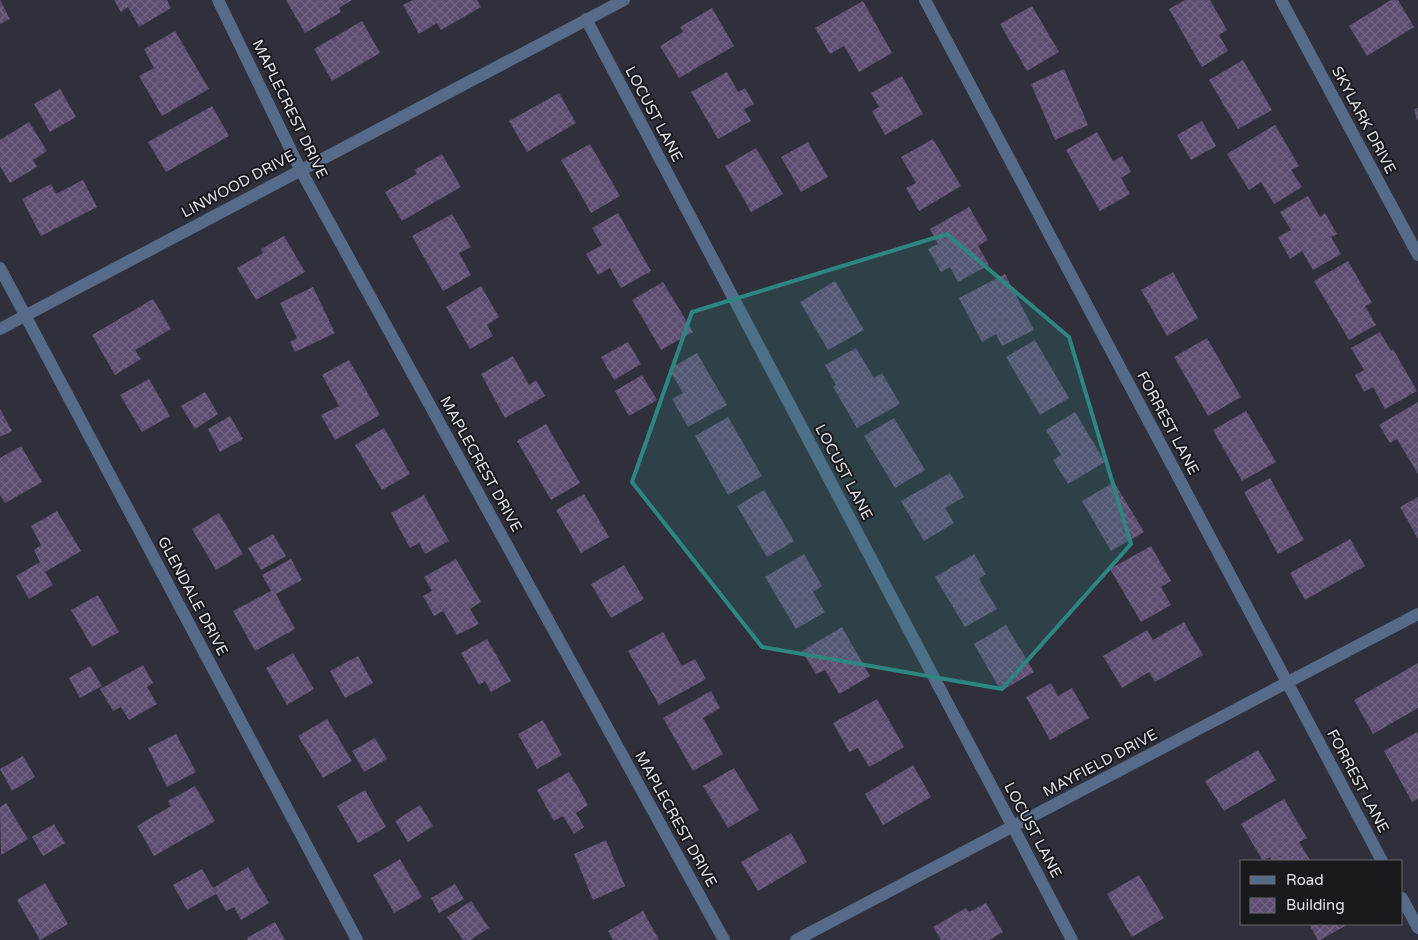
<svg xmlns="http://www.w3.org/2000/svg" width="1418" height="940" font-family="'Varela Round',sans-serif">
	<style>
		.building { fill: url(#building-cross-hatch) }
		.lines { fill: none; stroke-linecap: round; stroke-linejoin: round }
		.street { stroke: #566b89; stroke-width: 12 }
		.marked { fill: #2e8680; fill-opacity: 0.2; stroke: #2e8680; stroke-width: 4; stroke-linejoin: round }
		.labels { text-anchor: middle; stroke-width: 4; stroke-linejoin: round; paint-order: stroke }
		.street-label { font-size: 15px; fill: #e1e2e9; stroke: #18191d }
	</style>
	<defs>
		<pattern id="building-cross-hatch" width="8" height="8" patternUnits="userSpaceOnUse" patternTransform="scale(1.25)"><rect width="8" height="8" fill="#5c4c70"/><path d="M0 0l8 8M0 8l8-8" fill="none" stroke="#736684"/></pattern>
	</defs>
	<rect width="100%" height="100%" fill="#2f303b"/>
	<path class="building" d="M0 0 10 19 0 24Z
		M114 0H167L171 8 139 27 128 7 121 12Z
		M286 0H352L339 8 341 12 305 33Z
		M413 0H477L481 7 441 30 437 23 419 34 403 5Z
		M1185 0H1210L1227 30 1219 35 1228 51 1202 67 1169 9Z
		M1391 0H1398L1414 27 1367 56 1349 26Z
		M863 1 892 53 859 72 844 46 830 54 815 28Z
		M1032 6 1059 52 1027 71 1000 24Z
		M712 8 734 46 679 78 660 46 683 32 680 27Z
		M362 21 380 53 332 81 314 49Z
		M175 31 209 89 162 116 139 76 154 68 144 49Z
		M1243 60 1272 110 1238 129 1209 80Z
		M1064 69 1088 125 1055 140 1031 84Z
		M727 72 738 92 745 88 754 104 744 109 751 121 718 139 691 92Z
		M902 76 923 114 885 135 872 111 879 107 871 93Z
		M60 89 76 117 50 132 34 104Z
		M559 93 576 123 527 152 509 121Z
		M212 106 229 136 166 172 148 142Z
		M1418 108V120H1417L1414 109Z
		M1202 121 1216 146 1191 160 1177 135Z
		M29 122 47 151 33 160 37 167 10 183 0 166V140Z
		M1275 125 1299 166 1291 170 1302 187 1274 204 1261 182 1249 190 1227 154Z
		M1097 132 1113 161 1122 156 1131 172 1121 178 1130 194 1100 211 1066 150Z
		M933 139 961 186 919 211 906 188 916 183 901 157Z
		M808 142 828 177 801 192 781 157Z
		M590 144 620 196 591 213 561 160Z
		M756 148 783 194 751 212 725 166Z
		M442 154 461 187 402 221 385 192 417 174 414 170Z
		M83 180 97 207 41 236 22 199 51 184 56 194Z
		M1308 196 1320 217 1325 213 1337 234 1331 237 1341 254 1313 270 1302 251 1290 259 1278 237 1291 230 1280 212Z
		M969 207 988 240 978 246 989 265 958 282 950 267 941 272 928 249 938 244 930 229Z
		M618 213 651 271 621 288 610 268 598 275 586 254 602 245 592 228Z
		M452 214 471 247 459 253 471 275 443 291 412 236Z
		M284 236 305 272 256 300 237 268 263 253 261 249Z
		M1348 261 1372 303 1365 306 1376 325 1349 340 1314 281Z
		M1173 272 1198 318 1167 336 1141 290Z
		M1005 274 1034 330 1002 346 996 334 982 342 959 298Z
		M835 281 864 330 828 350 800 302Z
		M663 282 693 332 661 350 632 300Z
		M481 286 499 317 487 325 493 336 470 349 446 307Z
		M313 287 335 333 295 352 290 342 297 338 280 303Z
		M153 299 171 329 135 350 141 359 115 375 92 335Z
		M1380 332 1391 351 1393 349 1417 391 1385 409 1373 387 1364 392 1355 375 1364 370 1351 348Z
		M1207 338 1241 397 1208 416 1174 357Z
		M1035 340 1069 398 1040 415 1006 357Z
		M628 342 641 364 614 380 601 357Z
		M856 348 874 378 882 373 900 404 857 428 833 387 836 385 825 365Z
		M697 353 727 405 688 427 672 399 683 393 669 369Z
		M513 356 529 385 536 380 545 396 505 418 481 374Z
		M349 360 380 415 335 440 321 415 339 406 322 375Z
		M642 375 657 400 629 416 615 391Z
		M149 379 170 416 142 432 120 395Z
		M205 392 218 414 195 429 181 406Z
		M1418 402V474L1397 439 1390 443 1379 425Z
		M0 409 12 431 0 437Z
		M1246 411 1276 462 1242 481 1213 430Z
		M1075 412 1105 462 1068 484 1053 460 1061 455 1046 430Z
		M230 416 243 439 220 452 208 429Z
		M728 417 762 476 728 495 695 436Z
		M894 418 925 470 895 488 864 436Z
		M546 424 580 483 551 500 517 441Z
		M384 428 410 474 382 490 355 445Z
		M21 446 42 482 5 503 0 495V458Z
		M950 473 964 497 945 508 954 523 924 541 901 501Z
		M1270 478 1304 540 1278 554 1244 492Z
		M1114 482 1144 532 1111 551 1082 501Z
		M764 490 794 541 767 557 737 506Z
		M584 494 609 537 581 553 556 510Z
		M424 495 449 541 425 554 419 543 410 548 391 513Z
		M1418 497V539L1400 507Z
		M57 511 81 551 45 572 53 585 29 599 16 576 40 562 34 550 41 545 31 526Z
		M219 513 243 554 216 570 192 529Z
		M273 534 286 556 261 570 248 548Z
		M1350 539 1365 566 1305 600 1290 573Z
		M1151 546 1171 581 1161 587 1171 605 1141 622 1110 569Z
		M804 554 822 586 813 592 825 612 796 629 765 577Z
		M974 554 986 574 979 579 997 609 965 627 935 577Z
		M291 559 302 580 276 594 295 629 255 651 233 611 271 591 262 575Z
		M456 559 481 602 470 609 479 624 457 635 443 611 434 616 423 596 432 591 424 577Z
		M624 565 644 599 611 618 591 584Z
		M98 595 119 632 92 647 71 610Z
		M1184 622 1203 655 1155 682 1149 672 1122 688 1103 656 1147 630 1153 640Z
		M1006 625 1034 672 1001 691 974 644Z
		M842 627 870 676 839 694 825 670 816 674 802 651Z
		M663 632 682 666 695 659 706 679 659 705 628 651Z
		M487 639 511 681 491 692 485 681 479 685 461 653Z
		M293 653 314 689 287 705 266 668Z
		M358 656 373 683 345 698 330 671Z
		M1418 663V708L1373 734 1354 700Z
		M143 665 153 683 147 687 157 704 129 720 121 707 113 711 100 689Z
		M90 666 102 686 80 698 69 678Z
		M1051 683 1058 696 1072 688 1089 718 1050 740 1026 697Z
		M711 691 720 708 703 718 723 754 693 771 663 718Z
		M877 699 904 747 869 767 858 748 849 752 833 723Z
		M327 719 352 761 323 778 298 736Z
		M543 720 562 755 537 769 518 734Z
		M1417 732 1418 735V799L1412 802 1384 751Z
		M176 734 196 772 167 787 148 748Z
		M375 738 387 759 364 772 352 751Z
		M1258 750 1276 780 1224 811 1205 781Z
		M23 756 35 777 12 791 0 769Z
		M913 765 931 797 883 825 865 794Z
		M734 768 759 810 728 828 703 786Z
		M569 772 588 805 576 813 584 827 574 834 563 816 554 821 537 790Z
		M195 786 215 821 154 856 137 826 171 806 168 801Z
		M365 790 386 827 358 843 337 806Z
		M1284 799 1307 838 1299 842 1310 860 1307 861H1272L1270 857 1263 861 1241 824Z
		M6 803 28 839 1 855 0 807Z
		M420 805 433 826 408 842 395 821Z
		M54 824 65 843 43 856 32 837Z
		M791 833 807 862 758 891 741 862Z
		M606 840 625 886 593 900 574 854Z
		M400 859 422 897 394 913 373 875Z
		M248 867 269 903 241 920 234 907 226 911 216 894 187 910 173 885 202 869 213 888Z
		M1139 875 1164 918 1132 937 1107 894Z
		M45 883 68 924 40 940 17 900Z
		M455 884 464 899 439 913 431 898Z
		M471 901 489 928 470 940H463L447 917Z
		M986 903 1003 932 989 940H941L933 927 966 908 969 912Z
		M643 911 659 940H613L608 931Z
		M275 922 285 940H248L247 938Z
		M1309 924H1344L1345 926 1320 940H1318Z"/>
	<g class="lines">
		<path class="street" d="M218 0 300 169 724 940
			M925 0 1382 861
			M1281 0 1418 255
			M586 19 1013 827 1072 940
			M0 268 357 940
			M0 329 624 0
			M1402 898 1418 928
			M796 940 1418 614"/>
	</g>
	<path class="marked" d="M947 234 1069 337 1131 544 1002 689 762 647 632 482 692 312Z"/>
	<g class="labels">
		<g class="street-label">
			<text transform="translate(290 109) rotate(64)" y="5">MAPLECREST DRIVE</text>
			<text transform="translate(654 114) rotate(62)" y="5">LOCUST LANE</text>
			<text transform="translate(1364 120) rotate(62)" y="5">SKYLARK DRIVE</text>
			<text transform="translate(238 184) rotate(-28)" y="5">LINWOOD DRIVE</text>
			<text transform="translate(1168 423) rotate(62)" y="5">FORREST LANE</text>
			<text transform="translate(481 464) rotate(61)" y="5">MAPLECREST DRIVE</text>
			<text transform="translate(844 472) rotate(62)" y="5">LOCUST LANE</text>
			<text transform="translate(193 596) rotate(62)" y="5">GLENDALE DRIVE</text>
			<text transform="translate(1100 763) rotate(-28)" y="5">MAYFIELD DRIVE</text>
			<text transform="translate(1358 781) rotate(62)" y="5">FORREST LANE</text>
			<text transform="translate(676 819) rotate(61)" y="5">MAPLECREST DRIVE</text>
			<text transform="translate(1033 830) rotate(62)" y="5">LOCUST LANE</text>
		</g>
	</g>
	<rect x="1240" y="860" width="162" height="65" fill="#18191d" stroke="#68696f"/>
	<rect x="1250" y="876" width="25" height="8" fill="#566b89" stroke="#68696f"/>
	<text x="1286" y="885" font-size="15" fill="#e1e2e9">Road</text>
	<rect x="1250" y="898" width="25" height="15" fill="url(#building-cross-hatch)" stroke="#68696f"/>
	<text x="1286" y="910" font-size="15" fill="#e1e2e9">Building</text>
</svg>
